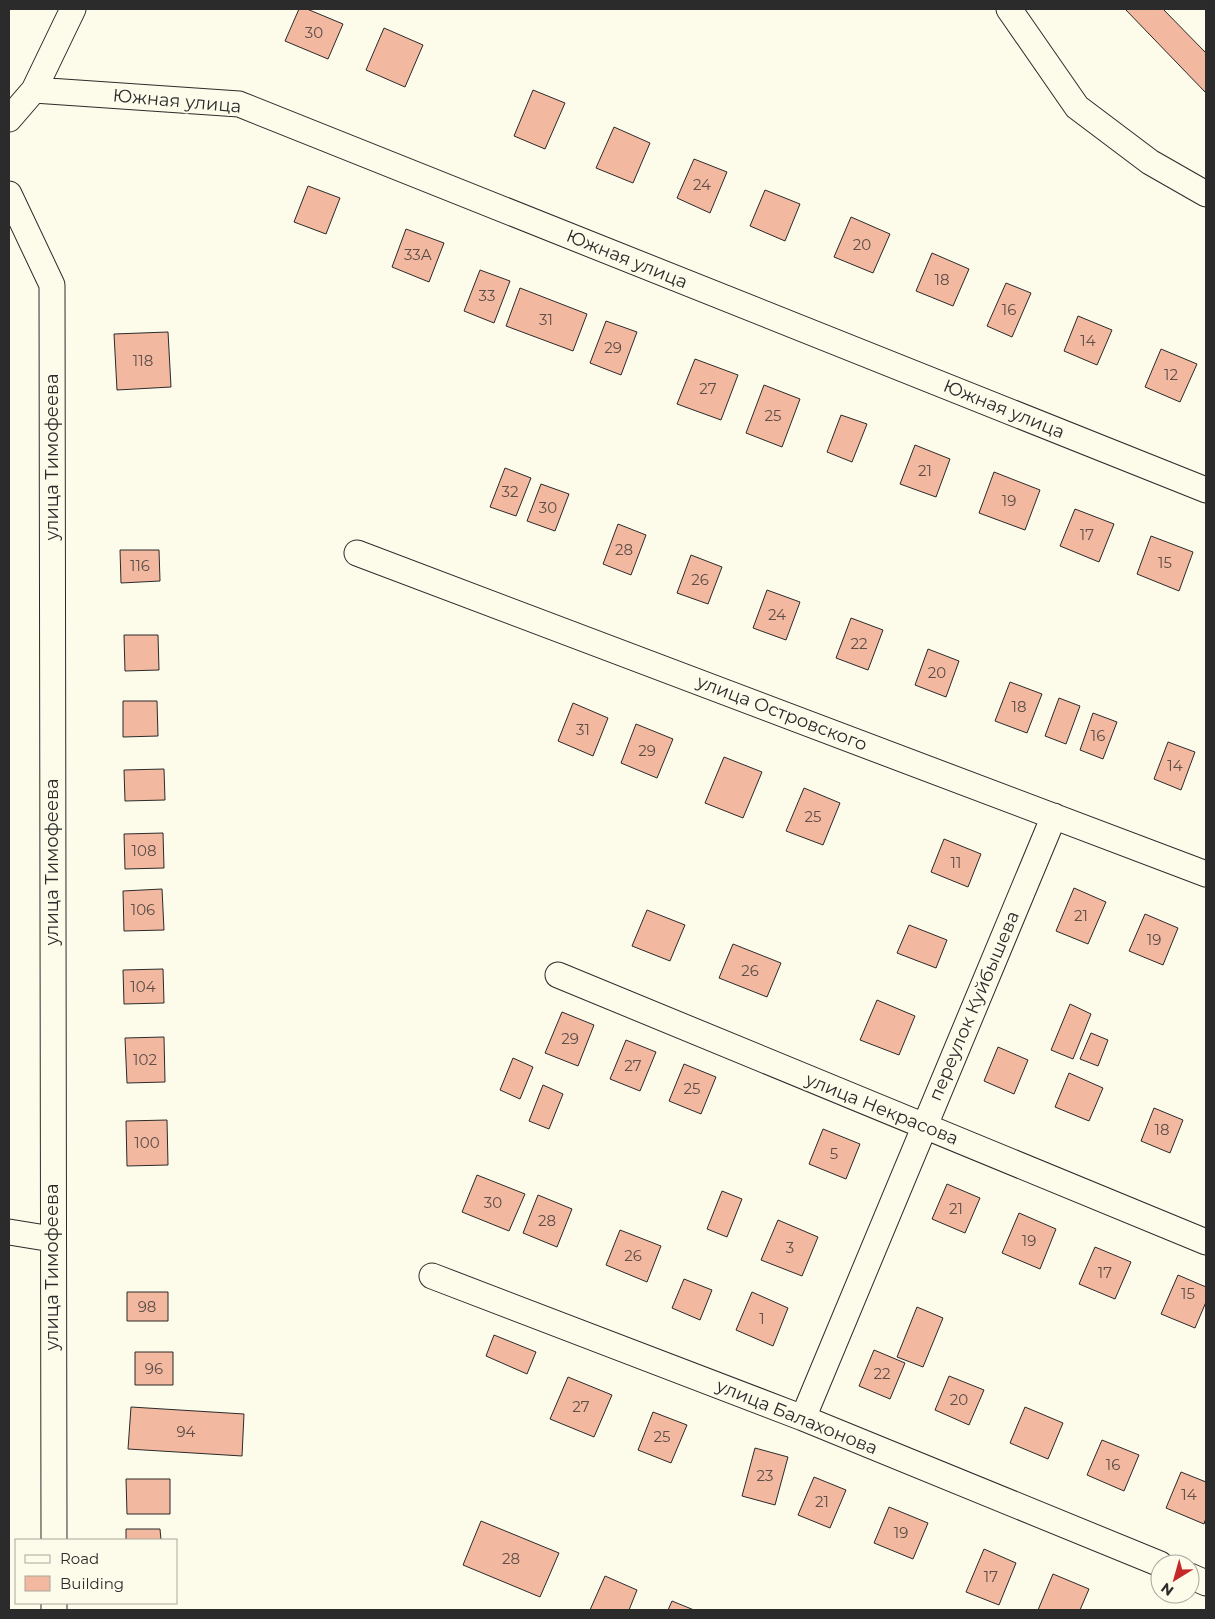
<svg xmlns="http://www.w3.org/2000/svg" width="1215" height="1619" font-family="Montserrat,sans-serif">
	<style>
		.building { fill: #f2b8a0; stroke: #2b2b2b }
		.lines { fill: none; stroke-linecap: round; stroke-linejoin: round }
		.minor-casing { stroke: #2b2b2b; stroke-width: 27 }
		.minor { stroke: #fdfbea; stroke-width: 25 }
		.labels { text-anchor: middle; stroke-width: 4; stroke-linejoin: round; paint-order: stroke }
		.number-label { font-size: 15px; fill: #5d4e48 }
		.street-label { font-size: 18px; fill: #2b2b2b; stroke: #fdfbea }
	</style>
	<rect width="100%" height="100%" fill="#fdfbea"/>
	<path class="building" d="M299 9H307L343 24 328 59 285 41Z
		M1125 9H1163L1206 53V93Z
		M384 28 423 45 405 87 366 70Z
		M533 90 565 103 545 149 514 136Z
		M614 127 650 143 633 183 596 168Z
		M694 159 727 172 710 213 677 198Z
		M308 186 340 198 326 234 294 222Z
		M765 190 800 204 785 241 750 226Z
		M851 217 890 234 873 273 834 257Z
		M406 229 444 243 429 282 392 267Z
		M932 253 969 269 953 306 916 291Z
		M480 270 510 281 494 323 464 311Z
		M1006 283 1031 293 1012 337 987 326Z
		M520 288 587 314 573 351 506 326Z
		M1078 316 1112 330 1097 365 1064 351Z
		M606 321 637 332 621 375 590 363Z
		M168 332 171 387 117 390 114 334Z
		M1161 349 1197 364 1180 402 1145 387Z
		M695 359 738 375 721 420 677 404Z
		M764 385 800 399 782 447 746 433Z
		M841 415 867 424 852 462 827 452Z
		M915 445 950 459 936 497 900 484Z
		M505 468 531 478 516 516 490 507Z
		M994 472 1040 490 1025 530 979 513Z
		M541 484 569 494 555 531 527 521Z
		M1075 509 1114 524 1099 562 1060 546Z
		M618 524 646 535 631 575 603 564Z
		M1151 536 1193 552 1179 591 1137 574Z
		M120 550H159L160 581 121 583Z
		M691 555 722 567 708 604 677 593Z
		M767 590 800 602 786 640 753 628Z
		M851 618 883 630 868 670 836 658Z
		M124 635H158L159 670 125 671Z
		M928 649 959 661 946 697 915 685Z
		M1010 682 1042 694 1027 733 995 721Z
		M1059 698 1080 706 1066 744 1045 736Z
		M123 701H157L158 736 123 737Z
		M573 703 608 718 593 756 558 741Z
		M1093 713 1117 722 1103 759 1080 750Z
		M636 724 673 739 657 778 621 763Z
		M1168 742 1195 752 1181 790 1154 779Z
		M724 757 762 772 743 818 705 803Z
		M164 769 165 800 125 801 124 770Z
		M804 788 840 803 823 845 786 831Z
		M163 833 164 868 125 869 124 834Z
		M944 839 981 854 968 887 931 872Z
		M1074 888 1106 902 1088 944 1056 931Z
		M162 889 164 930 124 931 123 891Z
		M647 910 685 925 670 961 632 946Z
		M1145 914 1178 928 1163 965 1129 951Z
		M909 925 947 940 936 968 897 953Z
		M733 944 781 963 767 997 719 978Z
		M163 969 164 1003 124 1004 123 970Z
		M877 1000 915 1016 899 1055 860 1040Z
		M1070 1004 1091 1014 1073 1059 1051 1050Z
		M562 1012 594 1025 578 1066 545 1053Z
		M1091 1033 1108 1040 1098 1066 1080 1059Z
		M164 1037 165 1082 127 1083 125 1038Z
		M626 1040 656 1052 640 1091 610 1079Z
		M998 1047 1028 1060 1014 1094 984 1081Z
		M513 1058 533 1067 520 1099 500 1090Z
		M684 1064 716 1077 701 1114 669 1101Z
		M1069 1073 1103 1088 1089 1121 1055 1107Z
		M543 1085 563 1094 549 1129 529 1121Z
		M1154 1108 1183 1120 1170 1153 1141 1141Z
		M167 1120 168 1165 127 1166 126 1121Z
		M823 1129 860 1144 846 1179 809 1164Z
		M477 1175 525 1194 509 1231 462 1212Z
		M947 1184 980 1198 965 1233 932 1219Z
		M722 1191 742 1199 727 1237 707 1229Z
		M538 1195 572 1209 557 1247 523 1233Z
		M1019 1213 1056 1229 1040 1269 1002 1253Z
		M778 1220 818 1237 802 1276 761 1260Z
		M620 1230 661 1246 647 1282 606 1265Z
		M1095 1247 1131 1262 1115 1299 1079 1284Z
		M1178 1275 1206 1287V1302L1195 1328 1161 1314Z
		M684 1279 712 1290 700 1320 672 1308Z
		M127 1292H168V1321H127Z
		M752 1292 788 1308 773 1346 736 1330Z
		M917 1307 943 1318 923 1367 897 1357Z
		M494 1335 536 1352 527 1374 486 1356Z
		M874 1350 905 1363 890 1399 859 1386Z
		M135 1352H173V1385H135Z
		M949 1376 984 1390 969 1425 935 1410Z
		M568 1377 612 1395 594 1437 550 1419Z
		M131 1407 244 1414 242 1456 128 1449Z
		M1025 1407 1063 1423 1048 1459 1010 1443Z
		M653 1412 687 1425 671 1463 638 1450Z
		M1102 1440 1139 1455 1124 1491 1087 1475Z
		M755 1448 788 1457 775 1505 742 1496Z
		M1181 1472 1206 1482V1518L1204 1524 1166 1508Z
		M814 1477 846 1490 830 1528 798 1515Z
		M126 1479H170V1514H127Z
		M889 1507 928 1523 913 1559 874 1543Z
		M481 1521 559 1553 540 1597 463 1565Z
		M126 1529H160L161 1540H126Z
		M984 1549 1016 1563 999 1605 966 1592Z
		M1053 1574 1089 1589 1080 1610H1038Z
		M605 1576 637 1590 629 1610H590Z
		M672 1601 694 1610H668Z"/>
	<g class="lines">
		<g class="minor-casing">
			<path id="minor" d="M1009 9 1077 107 1150 162 1206 194
				M34 90 239 104 1206 490
				M9 119 34 90 73 9
				M9 194 52 285 54 1540
				M357 553 1206 874
				M558 975 1206 1242
				M9 1232 52 1239
				M432 1276 803 1418 1160 1564
				M803 1418 1054 816
				M1190 1576 1206 1583
				M54 1603V1610"/>
		</g>
		<use href="#minor" class="minor"/>
	</g>
	<g class="labels">
		<g class="number-label">
			<text x="314" y="38">30</text>
			<text x="702" y="190">24</text>
			<text x="862" y="250">20</text>
			<text x="418" y="260">33А</text>
			<text x="942" y="285">18</text>
			<text x="487" y="301">33</text>
			<text x="1009" y="315">16</text>
			<text x="546" y="325">31</text>
			<text x="1088" y="346">14</text>
			<text x="613" y="353">29</text>
			<text x="143" y="366">118</text>
			<text x="1171" y="380">12</text>
			<text x="708" y="394">27</text>
			<text x="773" y="421">25</text>
			<text x="925" y="476">21</text>
			<text x="510" y="497">32</text>
			<text x="1009" y="506">19</text>
			<text x="548" y="513">30</text>
			<text x="1087" y="540">17</text>
			<text x="624" y="555">28</text>
			<text x="1165" y="568">15</text>
			<text x="140" y="571">116</text>
			<text x="700" y="585">26</text>
			<text x="777" y="620">24</text>
			<text x="859" y="649">22</text>
			<text x="937" y="678">20</text>
			<text x="1019" y="712">18</text>
			<text x="583" y="735">31</text>
			<text x="1098" y="741">16</text>
			<text x="647" y="756">29</text>
			<text x="1175" y="771">14</text>
			<text x="813" y="822">25</text>
			<text x="144" y="856">108</text>
			<text x="956" y="868">11</text>
			<text x="143" y="915">106</text>
			<text x="1081" y="921">21</text>
			<text x="1154" y="945">19</text>
			<text x="750" y="976">26</text>
			<text x="143" y="992">104</text>
			<text x="570" y="1044">29</text>
			<text x="145" y="1065">102</text>
			<text x="633" y="1071">27</text>
			<text x="692" y="1094">25</text>
			<text x="1162" y="1135">18</text>
			<text x="147" y="1148">100</text>
			<text x="834" y="1159">5</text>
			<text x="493" y="1208">30</text>
			<text x="956" y="1214">21</text>
			<text x="547" y="1226">28</text>
			<text x="1029" y="1246">19</text>
			<text x="790" y="1253">3</text>
			<text x="633" y="1261">26</text>
			<text x="1105" y="1278">17</text>
			<text x="1188" y="1299">15</text>
			<text x="147" y="1312">98</text>
			<text x="762" y="1324">1</text>
			<text x="154" y="1374">96</text>
			<text x="882" y="1379">22</text>
			<text x="959" y="1405">20</text>
			<text x="581" y="1412">27</text>
			<text x="186" y="1437">94</text>
			<text x="662" y="1442">25</text>
			<text x="1113" y="1470">16</text>
			<text x="765" y="1481">23</text>
			<text x="1189" y="1500">14</text>
			<text x="822" y="1507">21</text>
			<text x="901" y="1538">19</text>
			<text x="511" y="1564">28</text>
			<text x="991" y="1582">17</text>
		</g>
		<g class="street-label">
			<text transform="translate(177 101) rotate(5)" y="6">Южная улица</text>
			<text transform="translate(627 259) rotate(22)" y="6">Южная улица</text>
			<text transform="translate(1004 409) rotate(22)" y="6">Южная улица</text>
			<text transform="translate(52 457) rotate(-90)" y="6">улица Тимофеева</text>
			<text transform="translate(782 713) rotate(21)" y="6">улица Островского</text>
			<text transform="translate(52 862) rotate(-90)" y="6">улица Тимофеева</text>
			<text transform="translate(974 1006) rotate(-67)" y="6">переулок Куйбышева</text>
			<text transform="translate(882 1109) rotate(22)" y="6">улица Некрасова</text>
			<text transform="translate(52 1267) rotate(-90)" y="6">улица Тимофеева</text>
			<text transform="translate(797 1417) rotate(22)" y="6">улица Балахонова</text>
		</g>
	</g>
	<rect width="1215" height="1619" fill="none" stroke="#2b2b2b" stroke-width="20"/>
	<rect x="15" y="1539" width="162" height="65" fill="#fdfbea" stroke="#a9a89e"/>
	<rect x="25" y="1555" width="25" height="8" fill="#fdfbea" stroke="#a9a89e"/>
	<text x="60" y="1564" font-size="15" fill="#2b2b2b">Road</text>
	<rect x="25" y="1576" width="25" height="15" fill="#f2b8a0" stroke="#a9a89e"/>
	<text x="60" y="1589" font-size="15" fill="#2b2b2b">Building</text>
	<g transform="translate(1175 1579) rotate(217)"><circle r="24" fill="#fdfbea" stroke="#a9a89e"/>
	<path d="M0-4L9 19L0 12L-9 19Z" fill="#c62828"/>
	<text y="-8" font-size="14" font-weight="bold" text-anchor="middle" fill="#2b2b2b">N</text>
	</g>
</svg>
